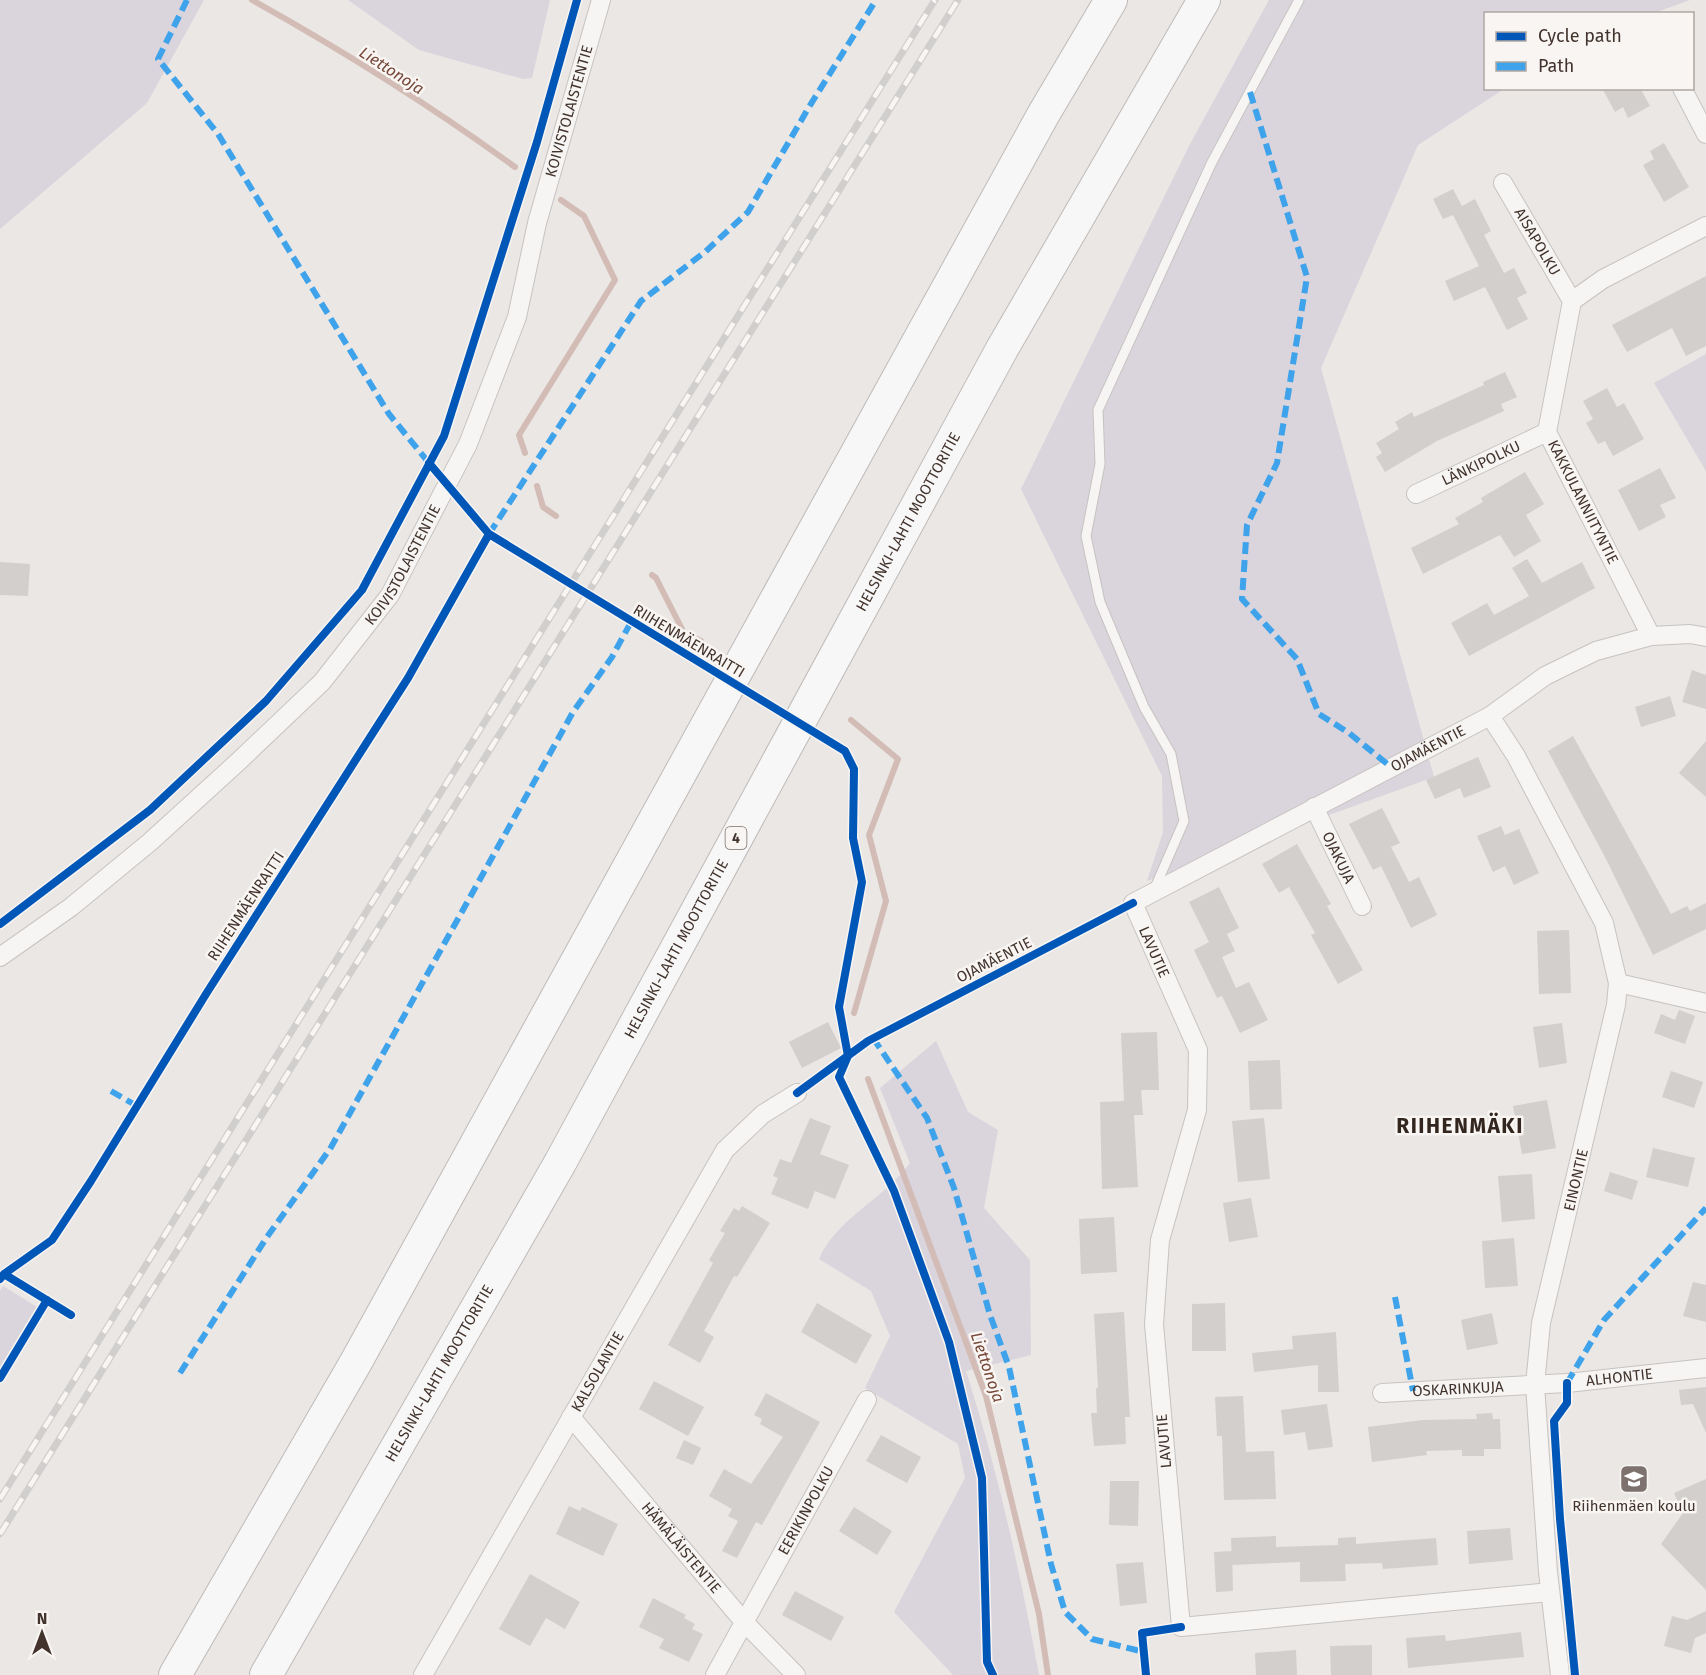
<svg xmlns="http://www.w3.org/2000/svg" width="1706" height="1675" font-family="'Fira Sans',sans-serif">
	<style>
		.green { fill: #dad4dc }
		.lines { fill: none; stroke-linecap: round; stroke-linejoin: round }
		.stream { stroke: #d3bcb5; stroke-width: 6 }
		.building { fill: #d2cfcd }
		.service-casing { stroke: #c6c3c1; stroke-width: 11 }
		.minor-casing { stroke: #c6c3c1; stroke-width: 20 }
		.motorway-casing { stroke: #bebab8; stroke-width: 34 }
		.service { stroke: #f6f5f4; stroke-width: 9 }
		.minor { stroke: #f6f5f4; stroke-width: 18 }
		.motorway { stroke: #f8f7f7; stroke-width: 32 }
		.rail-casing { stroke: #d1cfce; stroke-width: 7 }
		.rail { stroke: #f8f5f3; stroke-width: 4.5; stroke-dasharray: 14; stroke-linecap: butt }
		.quiet { stroke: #3fa3eb; stroke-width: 6; stroke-dasharray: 12 6; stroke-linecap: butt }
		.cycleway-casing { stroke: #f8f5f3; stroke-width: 11 }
		.cycleway { stroke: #0057b8; stroke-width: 8 }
		.labels { text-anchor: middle; stroke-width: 5; stroke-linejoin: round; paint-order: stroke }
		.shield { fill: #f8f5f3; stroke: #796d68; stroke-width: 1.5 }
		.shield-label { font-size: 14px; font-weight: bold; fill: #42332c }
		.street-label { font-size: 15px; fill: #42332c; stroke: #f8f5f3 }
		.poi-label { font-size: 15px; fill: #42332c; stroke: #f8f5f3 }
		.water-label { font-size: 16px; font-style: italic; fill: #754738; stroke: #f8f5f3 }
		.district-label { font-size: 21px; font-weight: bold; letter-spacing: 1.5px; fill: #33261e; stroke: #f8f5f3 }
	</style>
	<rect width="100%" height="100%" fill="#eae7e5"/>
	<path class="green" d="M0 0H204L147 103 0 229Z
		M348 0H550L532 78 523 79 419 50Z
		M1269 0H1690L1654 13 1486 14V88L1504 89 1418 145 1321 368 1434 777 1147 881 1163 832 1162 776 1021 489 1190 144Z
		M1706 354V471L1654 383Z
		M936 1041 968 1112 998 1130 984 1208 1030 1260 1031 1355 966 1371C998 1471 1020 1572 1039 1675H953L894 1612 965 1478 958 1444 865 1388 890 1336 871 1291 819 1259C837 1218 884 1199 910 1163L880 1088Z
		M3 1286 37 1307 0 1367V1291Z"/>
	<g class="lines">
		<path class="stream" d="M252 0C342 50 431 106 515 167
			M525 453 519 435 615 280 584 216 561 200
			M537 486 543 507 556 516
			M652 575 656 578 684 633 701 641
			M851 720 898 759 869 835 886 901 854 1013
			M868 1079 986 1396 1039 1614 1048 1675"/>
	</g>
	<path class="building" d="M1602 88H1640L1650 106 1628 118 1623 107 1615 112Z
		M1664 143 1689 187 1664 202 1643 165 1654 159 1650 151Z
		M1453 189 1462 206 1475 199 1491 231 1484 235 1504 273 1514 268 1527 293 1517 298 1528 319 1507 330 1485 287 1454 301 1445 281 1479 266 1453 215 1443 219 1433 199Z
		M1706 276V346L1686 356 1672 328 1627 352 1612 325Z
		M1505 372 1517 397 1501 404 1504 411 1437 441 1385 472 1376 457 1382 453 1376 443 1399 429 1395 422 1412 412 1414 417 1484 385 1483 382Z
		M1607 388 1617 407 1624 403 1644 439 1613 456 1605 441 1598 444 1586 423 1593 419 1583 401Z
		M1660 468 1676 498 1660 505 1666 517 1639 531 1618 490Z
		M1525 472 1544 504 1526 515 1541 541 1514 557 1500 535 1423 574 1411 548 1459 524 1455 518 1483 502 1481 498Z
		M1527 559 1542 583 1582 562 1595 588 1469 656 1451 623 1487 603 1494 615 1529 596 1512 568Z
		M0 562 30 564 28 596 0 595Z
		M1692 670 1706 675V709L1682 702Z
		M1670 696 1676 716 1641 727 1635 707Z
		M1573 736 1671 914 1687 906 1690 911 1706 903V929L1653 955 1606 859 1548 751Z
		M1706 741V797L1679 773Z
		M1478 757 1491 787 1464 798 1460 788 1435 799 1426 780Z
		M1382 808 1400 843 1391 847 1409 882 1419 877 1437 915 1411 928 1381 866 1373 870 1349 824Z
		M1501 826 1505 835 1519 829 1539 873 1514 885 1505 866 1493 872 1477 836Z
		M1297 844 1331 904 1327 906 1363 970 1338 984 1311 935 1315 933 1289 887 1279 893 1262 864Z
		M1219 887 1239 928 1227 934 1235 951 1222 957 1236 988 1249 982 1268 1020 1240 1033 1222 996 1217 998 1194 950 1209 942 1189 902Z
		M1569 930 1571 993 1539 994 1537 931Z
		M1679 1010 1695 1016 1685 1044 1654 1033 1661 1014 1675 1020Z
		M828 1022 841 1048 802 1068 789 1042Z
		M1562 1023 1567 1063 1539 1068 1533 1027Z
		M1157 1032 1159 1090H1141L1143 1115H1134L1138 1187 1102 1189 1100 1102 1124 1101 1121 1033Z
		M1280 1060 1282 1109 1250 1110 1248 1061Z
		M1671 1071 1703 1082 1694 1108 1662 1097Z
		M1547 1100 1556 1148 1522 1154 1513 1106Z
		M810 1118 831 1126 820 1154 849 1165 835 1199 815 1191 808 1209 771 1194 778 1178 773 1176 780 1159 791 1163Z
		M1264 1118 1270 1179 1238 1182 1232 1121Z
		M1653 1148 1695 1158 1688 1187 1646 1177Z
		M1610 1172 1638 1181 1632 1200 1604 1191Z
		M1532 1174 1535 1219 1502 1222 1498 1176Z
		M1251 1198 1258 1237 1229 1242 1223 1203Z
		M742 1206 770 1223 737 1277 734 1276 704 1331 714 1337 700 1363 668 1345 713 1263 709 1260 725 1233 720 1231 734 1208 739 1211Z
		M1114 1217 1117 1272 1081 1274 1079 1219Z
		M1514 1238 1518 1286 1485 1288 1482 1241Z
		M1693 1282 1706 1285V1322L1683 1316Z
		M817 1303 872 1335 856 1364 801 1332Z
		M1225 1303 1226 1351H1192V1304Z
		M1124 1312 1130 1417H1125L1126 1444 1094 1446 1091 1413H1097L1096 1388H1098L1094 1314Z
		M1492 1313 1498 1344 1467 1350 1461 1320Z
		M1336 1332 1339 1392H1318V1365L1254 1372 1252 1353 1293 1349 1292 1336Z
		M654 1381 704 1407 688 1436 639 1409Z
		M1706 1387V1433L1693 1404 1681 1405 1679 1390Z
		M766 1393 820 1422 762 1525 756 1522 737 1558 722 1551 738 1521 728 1516 732 1509 709 1496 724 1469 751 1484 783 1437 760 1424 762 1419 754 1415Z
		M1243 1396 1246 1452 1274 1451 1276 1499 1224 1500 1222 1436H1217L1215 1397Z
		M1327 1404 1333 1447 1308 1450 1305 1432 1284 1435 1281 1410Z
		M1492 1413 1493 1419H1500L1501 1449H1484V1456H1462V1450L1426 1451 1427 1455 1372 1462 1368 1427 1423 1420 1477 1419 1476 1414Z
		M881 1435 921 1457 907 1483 866 1461Z
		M684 1440 701 1448 693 1465 676 1458Z
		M1706 1479V1590L1661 1544 1683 1513 1674 1493Z
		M1110 1481H1139L1138 1526 1109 1525Z
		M569 1506 580 1511 582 1507 618 1524 603 1556 556 1534Z
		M854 1507 892 1531 877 1555 839 1531Z
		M1510 1528 1513 1560 1469 1564 1467 1531Z
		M1276 1536V1547L1338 1545V1538L1356 1537V1544L1436 1538 1438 1565 1383 1569 1382 1563 1345 1564 1346 1581 1300 1582V1562L1232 1565 1231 1538Z
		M1232 1551 1233 1591 1216 1592 1214 1552Z
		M1143 1562 1147 1603 1120 1606 1116 1564Z
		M530 1574 580 1602 565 1629 546 1618 530 1646 499 1629Z
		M795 1591 844 1617 831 1641 782 1615Z
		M653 1598 686 1615 684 1618 695 1624 692 1629 703 1634 689 1662 659 1648 664 1639 639 1627Z
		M1706 1611V1633L1695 1638 1691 1653 1664 1646 1672 1616 1687 1620Z
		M1521 1632 1524 1657 1408 1668 1406 1638 1445 1635 1446 1641Z
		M1372 1645V1675H1331L1330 1646Z
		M1296 1650 1297 1675H1256L1255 1653Z"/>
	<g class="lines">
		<g class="service-casing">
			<path id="service" d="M1154 890 1184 821 1171 754 1144 707 1100 602 1086 536 1100 464 1098 410 1212 162 1299 0"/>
		</g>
		<g class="minor-casing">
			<g id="minor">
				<path d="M1682 88 1706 134"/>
				<path id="s1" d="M1503 183 1572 301"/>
				<path id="s2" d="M1416 494 1547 432"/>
				<path d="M1651 636 1547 432 1572 301 1603 279 1706 226"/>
				<path d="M1490 716 1516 756 1604 923 1618 983 1616 1005 1541 1323 1535 1385 1548 1572 1560 1675"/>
				<path id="s3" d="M1314 807 1362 906"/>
				<path id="s4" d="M0 957 71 907 150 842 240 760 322 682 390 595 468 444 517 317 537 223 601 0"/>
				<path d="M1618 983 1706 1003"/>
				<path id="s5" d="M1382 1393 1567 1383 1706 1368"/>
				<path id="s6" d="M571 1417 745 1623 796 1675"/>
				<path id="s7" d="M1550 1592 1181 1627 1154 1324 1160 1240 1197 1110 1198 1050 1133 903 1490 716 1545 676 1596 651 1651 636 1690 634 1706 637"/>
				<path id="s8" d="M423 1675 725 1150 763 1114 797 1093"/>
				<path id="s9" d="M715 1675 867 1400"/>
			</g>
		</g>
		<g class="motorway-casing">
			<g id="motorway">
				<path d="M175 1675 356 1362 1043 115 1111 0"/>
				<path id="s10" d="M266 1675 560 1163 1002 349 1204 0"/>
			</g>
		</g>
		<use href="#service" class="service"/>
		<use href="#minor" class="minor"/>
		<use href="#motorway" class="motorway"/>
		<g class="rail-casing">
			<path id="rail" d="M0 1499 935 0
				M0 1534 958 0"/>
		</g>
		<use href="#rail" class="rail"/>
		<path class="quiet" d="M187 0 158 59 218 134 389 414 429 463
			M1250 92 1307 277 1277 463 1247 525 1242 599 1297 659 1319 714 1349 733 1391 767
			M489 534 641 301 705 252 748 212 809 107 876 0
			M873 1038 927 1118 954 1188 990 1315 1009 1367 1051 1564 1065 1612 1092 1639 1144 1652
			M111 1091 137 1106
			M1395 1297 1413 1391
			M180 1373 267 1237 330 1149 573 712 612 657 631 622
			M1567 1383 1604 1320 1706 1208"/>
		<g class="cycleway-casing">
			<path id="cycleway" d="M429 463 489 534 845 751 854 769 853 838 862 882 839 1007 848 1056
				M0 924 150 810 266 701 362 590 444 436 537 142 577 0
				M848 1056 839 1077 894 1191 949 1342 982 1478 987 1662 993 1675
				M797 1093 868 1041 1133 903
				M4 1274 71 1315
				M0 1279 4 1274 52 1240 91 1181 206 994 408 678 489 534
				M0 1378 47 1300
				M1567 1383V1403L1554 1421 1560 1519 1575 1675
				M1146 1675 1142 1633 1181 1627"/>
		</g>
		<use href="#cycleway" class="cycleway"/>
	</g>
	<defs>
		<g id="school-square" transform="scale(1.5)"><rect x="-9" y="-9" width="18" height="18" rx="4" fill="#7d726d" stroke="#f8f5f3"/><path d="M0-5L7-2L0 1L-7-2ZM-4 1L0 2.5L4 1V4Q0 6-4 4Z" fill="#fff"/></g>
	</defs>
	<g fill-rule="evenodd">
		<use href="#school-square" x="1634" y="1479"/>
	</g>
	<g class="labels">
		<rect class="shield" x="725.5" y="827" width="21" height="22" rx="4.5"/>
		<g class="shield-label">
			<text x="736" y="843">4</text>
		</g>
		<g class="street-label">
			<text dy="5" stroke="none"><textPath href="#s4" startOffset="1053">KOIVISTOLAISTENTIE</textPath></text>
			<text dy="5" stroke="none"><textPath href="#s1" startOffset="68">AISAPOLKU</textPath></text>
			<text dy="5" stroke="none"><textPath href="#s2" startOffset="72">LÄNKIPOLKU</textPath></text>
			<text transform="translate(1583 502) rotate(63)" y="5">KAKKULANNIITYNTIE</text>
			<text dy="5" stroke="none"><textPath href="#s10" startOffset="1320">HELSINKI-LAHTI MOOTTORITIE</textPath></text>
			<text dy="5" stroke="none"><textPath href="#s4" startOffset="567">KOIVISTOLAISTENTIE</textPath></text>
			<text transform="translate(689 641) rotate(31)" y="5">RIIHENMÄENRAITTI</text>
			<text dy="5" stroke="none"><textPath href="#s7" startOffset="1448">OJAMÄENTIE</textPath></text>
			<text dy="5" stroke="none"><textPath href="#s3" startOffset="56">OJAKUJA</textPath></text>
			<text transform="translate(246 906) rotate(-57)" y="5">RIIHENMÄENRAITTI</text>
			<text dy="5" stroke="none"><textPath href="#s10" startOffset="834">HELSINKI-LAHTI MOOTTORITIE</textPath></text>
			<text transform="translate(1154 952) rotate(66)" y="5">LAVUTIE</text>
			<text transform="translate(994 960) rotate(-27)" y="5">OJAMÄENTIE</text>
			<text transform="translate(1576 1180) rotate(-77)" y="5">EINONTIE</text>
			<text dy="5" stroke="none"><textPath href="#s8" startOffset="350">KALSOLANTIE</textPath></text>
			<text dy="5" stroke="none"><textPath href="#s10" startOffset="348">HELSINKI-LAHTI MOOTTORITIE</textPath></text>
			<text dy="5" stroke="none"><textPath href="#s5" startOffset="238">ALHONTIE</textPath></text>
			<text dy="5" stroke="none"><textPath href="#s5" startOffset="76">OSKARINKUJA</textPath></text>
			<text transform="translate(1164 1441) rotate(-95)" y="5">LAVUTIE</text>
			<text dy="5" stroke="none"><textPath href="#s9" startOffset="188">EERIKINPOLKU</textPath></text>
			<text dy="5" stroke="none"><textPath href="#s6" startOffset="171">HÄMÄLÄISTENTIE</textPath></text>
		</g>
		<g class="poi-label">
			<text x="1634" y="1511">Riihenmäen koulu</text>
		</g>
		<g class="water-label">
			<text transform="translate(392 70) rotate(33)" y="6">Liettonoja</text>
			<text transform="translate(988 1367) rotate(71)" y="6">Liettonoja</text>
		</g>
		<g class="district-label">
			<text x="1460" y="1133">RIIHENMÄKI</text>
		</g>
	</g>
	<rect x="1484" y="12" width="210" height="78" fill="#f8f5f3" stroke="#afa7a3" stroke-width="1.5"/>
	<rect x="1496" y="32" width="30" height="9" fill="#0057b8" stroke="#afa7a3" stroke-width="1.5"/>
	<text x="1538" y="42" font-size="18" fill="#42332c">Cycle path</text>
	<rect x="1496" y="62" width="30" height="9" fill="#3fa3eb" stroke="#afa7a3" stroke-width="1.5"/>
	<text x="1538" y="72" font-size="18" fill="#42332c">Path</text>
	<g transform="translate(42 1633)" stroke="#f8f5f3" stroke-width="4.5" paint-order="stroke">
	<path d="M0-4.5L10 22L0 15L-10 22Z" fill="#42332c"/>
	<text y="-9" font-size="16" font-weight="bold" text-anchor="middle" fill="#42332c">N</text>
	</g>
</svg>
